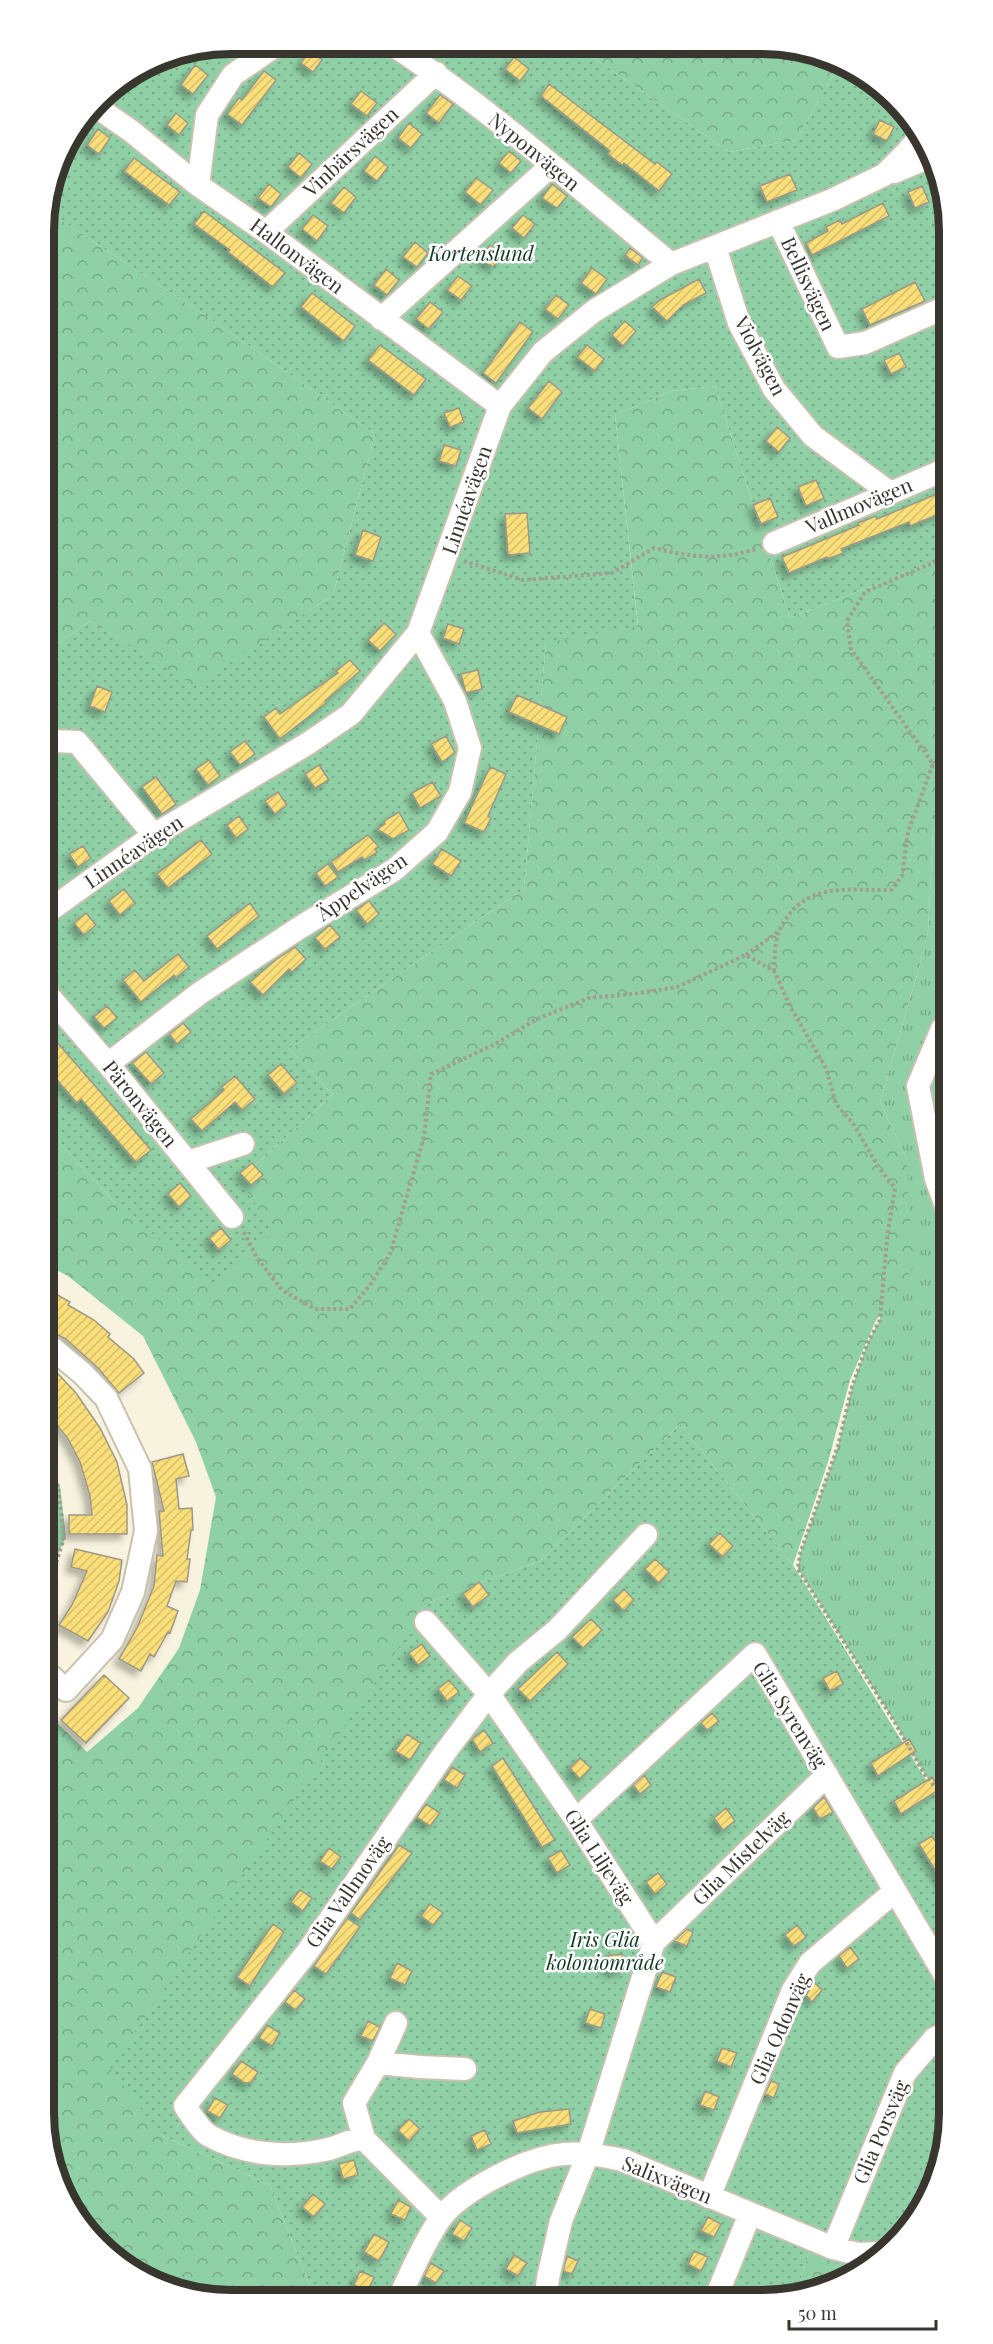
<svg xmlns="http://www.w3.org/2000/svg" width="993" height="2344" font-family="'Playfair Display',serif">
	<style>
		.grass { fill: url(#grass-tufts) }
		.forest { fill: url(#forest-crowns) }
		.park { fill: url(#park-dots) }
		.building { fill: url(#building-hatch); stroke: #9d9886; stroke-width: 1.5; filter: url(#shadow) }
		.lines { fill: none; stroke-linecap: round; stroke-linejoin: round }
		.minor-casing { stroke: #c7c2af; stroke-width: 26 }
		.path { stroke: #a19d8f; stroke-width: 4; stroke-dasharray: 3 3; stroke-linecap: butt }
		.minor { stroke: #fff; stroke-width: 22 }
		.labels { text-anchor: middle; stroke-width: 5; stroke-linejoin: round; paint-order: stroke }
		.street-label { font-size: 20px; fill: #38362e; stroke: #fff }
		.park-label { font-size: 20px; font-style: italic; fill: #103921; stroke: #fff }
		.rim { fill: none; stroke: #38362e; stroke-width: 8 }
	</style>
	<defs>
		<pattern id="grass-tufts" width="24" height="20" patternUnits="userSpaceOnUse" patternTransform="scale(1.5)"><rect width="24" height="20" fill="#90d0a6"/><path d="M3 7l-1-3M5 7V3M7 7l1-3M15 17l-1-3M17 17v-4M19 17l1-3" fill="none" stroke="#7a8"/></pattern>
		<pattern id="forest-crowns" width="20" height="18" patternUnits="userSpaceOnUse" patternTransform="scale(1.5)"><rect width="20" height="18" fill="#90d0a6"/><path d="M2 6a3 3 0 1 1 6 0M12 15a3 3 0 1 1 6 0" fill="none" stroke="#7a8"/></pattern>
		<pattern id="park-dots" width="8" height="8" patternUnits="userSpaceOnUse" patternTransform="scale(1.5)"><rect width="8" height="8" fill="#90d0a6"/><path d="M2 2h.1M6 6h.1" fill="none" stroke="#7a8" stroke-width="1.8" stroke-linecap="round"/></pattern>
		<pattern id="building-hatch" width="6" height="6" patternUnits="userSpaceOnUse" patternTransform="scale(1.5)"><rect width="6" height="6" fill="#f9de79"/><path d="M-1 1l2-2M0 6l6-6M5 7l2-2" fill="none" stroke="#d6bf69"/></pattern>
		<filter id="shadow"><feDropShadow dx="-5.5" dy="5.5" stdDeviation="3" flood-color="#0004"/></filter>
	</defs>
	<rect width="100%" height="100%" fill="#f8f3df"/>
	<path class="grass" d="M945 800 946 1063 936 1066 946 1108 948 1802 925 1775 894 1721 798 1569 800 1554 838 1446 852 1387 868 1342 880 1320 881 1297 907 1160 880 1102 920 964 928 932 933 833Z"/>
	<path class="forest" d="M577 46 798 47 838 67 796 140 729 152Z
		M46 210 218 324 375 434 333 595 195 687 90 621 45 653 44 218Z
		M715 386 790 618 944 558 945 800 933 833 928 932 920 964 880 1102 907 1160 909 1213 918 1256 898 1294 876 1320 850 1380 828 1462 793 1565 680 1424 540 1561 430 1602 161 2135 270 2185 314 2296 195 2297 148 2281 99 2246 50 2161 48 1706 54 1720 87 1752 138 1708 179 1648 200 1590 216 1497 196 1442 143 1336 68 1276 47 1265V1129L116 1204 240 1179 333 1094 289 1049 524 889 546 642 638 625 615 415 671 391Z
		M810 2249 874 2261 866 2269 810 2294H796Z"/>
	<path class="park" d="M231 44 577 46 729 152 796 140 838 67 886 90 924 137 943 183 944 558 790 618 715 386 671 391 615 415 638 626 546 643 524 889 289 1049 333 1094 240 1179 272 1232 215 1284 116 1204 47 1129 45 653 90 621 195 686 333 595 375 434 218 324 46 210 63 148 107 90 160 58Z
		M680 1424 793 1565 948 1816 949 2125 935 2184 911 2227 874 2261 841 2263 810 2249 796 2294 314 2296 270 2185 161 2135 110 2068 430 1602 540 1561Z
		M48 1461 60 1486 66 1537 48 1576Z"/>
	<path class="building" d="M310 51 322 60 313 72 301 63Z
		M514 57 529 69 520 81 505 69Z
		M195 65 208 75 193 94 181 85Z
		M264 71 276 80 242 125 227 114 239 98 242 100Z
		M549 84 655 164 657 162 672 174 659 191 624 163 622 165 608 154 610 151 541 96Z
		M361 91 377 103 367 116 351 104Z
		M440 95 453 104 439 123 426 113Z
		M176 113 188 123 179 135 167 125Z
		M880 120 894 127 887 141 873 134Z
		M409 123 422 134 411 148 398 138Z
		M98 129 110 138 99 154 87 145Z
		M509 151 521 161 511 173 499 163Z
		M299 153 312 164 301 178 288 167Z
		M375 156 388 167 377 181 364 171Z
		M134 158 180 192 169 205 124 171Z
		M790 174 797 190 767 202 760 186Z
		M476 178 493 190 481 205 465 192Z
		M269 184 281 194 271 207 258 198Z
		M552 184 567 196 557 208 542 198Z
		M922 186 929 202 915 208 908 192Z
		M344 187 356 197 344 213 331 203Z
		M883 203 889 216 812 255 806 243 828 231 826 227 840 220 842 224Z
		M204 211 285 273 273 287 228 252 230 250 194 224Z
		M313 215 328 226 317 241 302 229Z
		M523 215 535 224 524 238 512 228Z
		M415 242 428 253 417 267 403 257Z
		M490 245 503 254 493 267 480 258Z
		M630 248 643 258 638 265 625 255Z
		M592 268 607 279 596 294 581 283Z
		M386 269 399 280 387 295 374 285Z
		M458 276 472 286 461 300 447 290Z
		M699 279 706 293 683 305 667 321 652 307 660 300Z
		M915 282 925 301 870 325 862 309Z
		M312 293 355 326 344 341 301 307Z
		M556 295 569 305 558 319 545 309Z
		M430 302 443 312 429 329 416 319Z
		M625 321 636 331 623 346 612 335Z
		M520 322 533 332 496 383 483 373Z
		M380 345 426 379 414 395 368 360Z
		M587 345 604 359 595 371 577 357Z
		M899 353 906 367 891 374 884 360Z
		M549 381 562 392 542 419 528 408Z
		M459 408 464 422 450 427 444 413Z
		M777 427 790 438 779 452 766 441Z
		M444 445 461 450 456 466 439 461Z
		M816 480 824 498 806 506 798 487Z
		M944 491V512L910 526 909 522 841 549 843 553 828 559 827 557 789 573 782 557 859 525 858 523 876 516 877 519Z
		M770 498 778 517 761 524 753 505Z
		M527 513 530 553 508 555 505 514Z
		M363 530 381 537 373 561 355 555Z
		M384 623 396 634 380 651 368 640Z
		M448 624 464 629 459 644 443 638Z
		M350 660 360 671 325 701 326 703 280 739 264 717 276 708 280 714 338 673 336 671Z
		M478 670 482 689 466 693 461 674Z
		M97 686 112 692 105 712 90 706Z
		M517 695 567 717 559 734 509 712Z
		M446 736 455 753 442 762 431 744Z
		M245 741 255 754 240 765 230 752Z
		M209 760 220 776 208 785 196 769Z
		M319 765 329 780 315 788 305 774Z
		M490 767 506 774 488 816 491 818 484 832 464 823Z
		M156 777 176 804 162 814 142 787Z
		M432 782 441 796 420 808 412 793Z
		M278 792 287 805 275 814 265 801Z
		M399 812 409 830 393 839 377 829 385 824 384 821Z
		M239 816 248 829 236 838 227 825Z
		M368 835 379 847 375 849 377 852 365 860 362 857 338 872 331 862Z
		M201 840 212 854 168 888 157 874Z
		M83 846 91 858 78 867 69 854Z
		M442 849 461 861 451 876 432 864Z
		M328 864 338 877 325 886 316 873Z
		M124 889 135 903 120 915 109 901Z
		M369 901 379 914 367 924 356 910Z
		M250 903 259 916 217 949 207 936Z
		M86 913 96 925 84 935 74 923Z
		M330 925 340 937 325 949 315 938Z
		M295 947 306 959 292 972 289 969 263 995 250 982 277 959Z
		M178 954 189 967 176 978 174 975 141 1002 123 980 135 970 144 981Z
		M107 1006 117 1018 104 1028 94 1017Z
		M183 1023 191 1032 177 1044 169 1034Z
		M55 1040 151 1150 136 1162 81 1099 77 1103 46 1067V1048Z
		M146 1052 164 1073 151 1084 132 1063Z
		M281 1064 297 1083 284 1094 268 1075Z
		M235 1076 255 1099 242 1110 235 1102 202 1131 191 1119 224 1090 222 1087Z
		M252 1163 263 1175 251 1185 240 1173Z
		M180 1183 191 1196 179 1207 168 1194Z
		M221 1228 231 1240 219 1250 209 1238Z
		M47 1289 70 1302 68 1305 94 1320 110 1334 108 1337 134 1359 144 1373 119 1393 98 1368 66 1339 47 1329Z
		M47 1362 76 1393 100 1428 117 1462 127 1505V1534H69V1515H92L90 1496 80 1462 68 1439 48 1414Z
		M183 1454 189 1476 176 1479 179 1509 192 1508 193 1530H191L187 1559H190L187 1582 176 1581 167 1606 178 1611 170 1633 168 1632 154 1657 150 1654 141 1671 119 1659 137 1628 154 1586 157 1555 163 1556 159 1511H164L152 1462Z
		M720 1533 733 1546 723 1557 709 1544Z
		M75 1549 122 1560 119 1581 108 1612 88 1641 59 1625 72 1605 87 1571 71 1567Z
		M655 1559 669 1572 659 1583 645 1569Z
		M479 1582 489 1595 473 1607 463 1594Z
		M624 1589 634 1600 624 1611 613 1600Z
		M591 1619 602 1630 583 1648 572 1637Z
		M422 1644 430 1656 418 1665 409 1653Z
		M557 1652 568 1664 530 1701 518 1689Z
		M837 1671 843 1684 830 1691 823 1678Z
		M104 1675 129 1698 86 1743 61 1720Z
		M449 1680 459 1692 447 1701 438 1689Z
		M712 1713 719 1721 707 1730 701 1723Z
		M484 1730 493 1743 480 1752 472 1739Z
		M407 1734 421 1743 410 1760 395 1751Z
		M909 1739 916 1751 878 1776 871 1763Z
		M503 1758 555 1840 542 1847 492 1766Z
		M580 1758 591 1768 580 1779 570 1768Z
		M452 1767 465 1775 457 1788 444 1780Z
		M644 1775 651 1785 640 1794 633 1785Z
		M932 1777 940 1789 901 1814 894 1801Z
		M824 1797 833 1812 820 1819 813 1808Z
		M426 1804 440 1813 430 1826 417 1817Z
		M726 1808 735 1821 723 1830 714 1818Z
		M932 1836 948 1861V1891L919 1844Z
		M399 1845 412 1853 360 1920 351 1913Z
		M329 1848 341 1857 332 1869 320 1861Z
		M561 1850 570 1865 557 1873 548 1858Z
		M658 1873 667 1884 655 1894 646 1882Z
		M300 1890 312 1898 303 1911 291 1902Z
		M430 1904 443 1913 433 1925 421 1916Z
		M347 1918 360 1927 326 1974 314 1966Z
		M273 1924 284 1932 250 1986 237 1977Z
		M797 1925 806 1937 794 1946 785 1935Z
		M687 1929 693 1932 687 1946 674 1941Z
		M850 1947 859 1959 847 1968 839 1956Z
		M622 1954 624 1970 608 1971 606 1956Z
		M397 1963 412 1971 405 1985 390 1978Z
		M662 1972 676 1977 670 1992 656 1987Z
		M814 1982 822 1990 812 2002 806 1995Z
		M294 1990 305 1999 296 2010 285 2002Z
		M590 2009 605 2014 601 2028 585 2023Z
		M368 2021 380 2027 373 2041 361 2036Z
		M267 2025 280 2033 272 2046 259 2038Z
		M722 2048 737 2053 731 2067 717 2061Z
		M241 2061 258 2072 251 2083H245L232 2074Z
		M771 2081 779 2084 774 2098 765 2094Z
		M705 2091 719 2097 714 2110 700 2105Z
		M215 2098 228 2105 220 2118 207 2111Z
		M569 2109 571 2124 517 2133 513 2121 540 2112Z
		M409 2119 420 2129 409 2141 398 2130Z
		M485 2130 491 2144 477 2150 471 2136Z
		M354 2160 358 2175 343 2179 339 2164Z
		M313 2194 325 2204 314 2217 302 2207Z
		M398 2200 411 2207 405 2220 391 2214Z
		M708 2217 721 2224 714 2237 701 2231Z
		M460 2220 472 2228 464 2241 452 2234Z
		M374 2234 389 2242 379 2261 364 2252Z
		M694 2251 708 2257 701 2271 688 2264Z
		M514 2255 527 2263 518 2276 506 2269Z
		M567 2256 578 2261 572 2274 563 2271Z
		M431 2263 444 2271 436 2283 424 2276Z
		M360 2271 374 2277 368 2291 354 2285Z"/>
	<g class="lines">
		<g class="minor-casing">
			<path id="minor" d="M393 45C491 110 580 189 671 264
				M95 106 131 131 198 185 266 232 500 406
				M894 172 932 156
				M198 185 207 115 233 75 278 44
				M778 221 838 347 865 343 944 308
				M266 232 436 73
				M715 247 739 323 774 389 813 436 889 492
				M381 319 552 165
				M774 543 944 470
				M46 747 54 741 77 742 154 835
				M46 913 154 835 307 744 351 714 418 633 500 406 543 352 594 311 671 264 832 200 884 175 907 152 922 134
				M46 993 108 1064 232 1217
				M946 1027 942 1029 918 1086 936 1179 946 1206
				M108 1064 200 993 299 928 394 870 437 832 460 792 470 748 455 701 418 633
				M188 1162 243 1144
				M47 1344 82 1373 106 1398 140 1469 146 1531 133 1592 112 1640 66 1690 48 1674
				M426 1622 489 1694 576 1820 654 1942 588 2154 561 2221 548 2278 546 2295
				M576 1820 755 1654 949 1982
				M654 1942 827 1775
				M378 2063 420 2067 465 2069
				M364 2139 354 2103 378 2063 396 2023
				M709 2197 793 1990 810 1963 894 1892
				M441 2217 364 2139C349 2139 338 2148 324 2150 285 2158 243 2155 208 2135 199 2129 191 2115 185 2106L308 1951 446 1751 489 1694 518 1662 557 1630 646 1535
				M833 2248 905 2073 935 2038 949 2032
				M717 2295 750 2214
				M400 2296C412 2270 424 2243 440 2219 461 2190 528 2157 564 2154 584 2152 603 2156 623 2160L833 2248 858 2254 883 2253"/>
		</g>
		<path class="path" d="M464 561 523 580 612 573 654 548C692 557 718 561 756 549
			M945 618C941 641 934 669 945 691
			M746 955 779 931
			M774 971C775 959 774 940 780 929 805 880 846 891 891 890L902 876 908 832 933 764 851 649 847 621 865 592 944 558
			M244 1232 257 1258 282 1290 315 1309H350L370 1285 390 1254 424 1137 431 1074 495 1044 539 1018 589 998 633 994 677 987 746 955 774 971 791 1008 826 1068 836 1104 854 1125 879 1168 895 1188 887 1238 880 1320 868 1342 852 1387 838 1446 800 1554 798 1569 894 1721 925 1775 948 1802
			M48 1475 58 1486 64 1538 48 1588"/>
		<use href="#minor" class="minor"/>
	</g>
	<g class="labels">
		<g class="street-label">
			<text transform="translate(351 152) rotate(-43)" y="7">Vinbärsvägen</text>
			<text transform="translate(534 152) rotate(39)" y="7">Nyponvägen</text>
			<text transform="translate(297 256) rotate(37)" y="7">Hallonvägen</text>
			<text transform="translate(808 284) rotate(65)" y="7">Bellisvägen</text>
			<text transform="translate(760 356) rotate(62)" y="7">Violvägen</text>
			<text transform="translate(467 500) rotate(-71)" y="7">Linnéavägen</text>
			<text transform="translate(859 506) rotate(-23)" y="7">Vallmovägen</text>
			<text transform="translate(134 852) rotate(-34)" y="7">Linnéavägen</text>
			<text transform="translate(362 887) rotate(-34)" y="7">Äppelvägen</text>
			<text transform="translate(140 1104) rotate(51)" y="7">Päronvägen</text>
			<text transform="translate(790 1715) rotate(58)" y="7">Glia Syrenväg</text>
			<text transform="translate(599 1857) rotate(57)" y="7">Glia Liljeväg</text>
			<text transform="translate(741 1858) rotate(-44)" y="7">Glia Mistelväg</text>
			<text transform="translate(348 1892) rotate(-55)" y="7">Glia Vallmoväg</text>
			<text transform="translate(780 2029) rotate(-66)" y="7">Glia Odonväg</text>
			<text transform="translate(881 2132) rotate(-67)" y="7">Glia Porsväg</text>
			<text transform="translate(667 2180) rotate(22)" y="7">Salixvägen</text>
		</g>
		<g class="park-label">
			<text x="481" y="261">Kortenslund</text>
			<text x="605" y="1947">Iris Glia<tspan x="605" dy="23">koloniområde</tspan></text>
		</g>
	</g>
	<path d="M0 0H993V2344H0ZM231 54H762A177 177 0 0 1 939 231V2113A177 177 0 0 1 762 2290H231A177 177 0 0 1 54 2113V231A177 177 0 0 1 231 54Z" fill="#fff" fill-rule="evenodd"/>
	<path class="rim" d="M231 54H762A177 177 0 0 1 939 231V2113A177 177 0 0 1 762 2290H231A177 177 0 0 1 54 2113V231A177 177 0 0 1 231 54Z"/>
	<path d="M789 2320v9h147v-9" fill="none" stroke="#38362e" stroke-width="3"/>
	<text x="798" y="2320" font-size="18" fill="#38362e" stroke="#ffffff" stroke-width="4.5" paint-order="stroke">50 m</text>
</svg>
